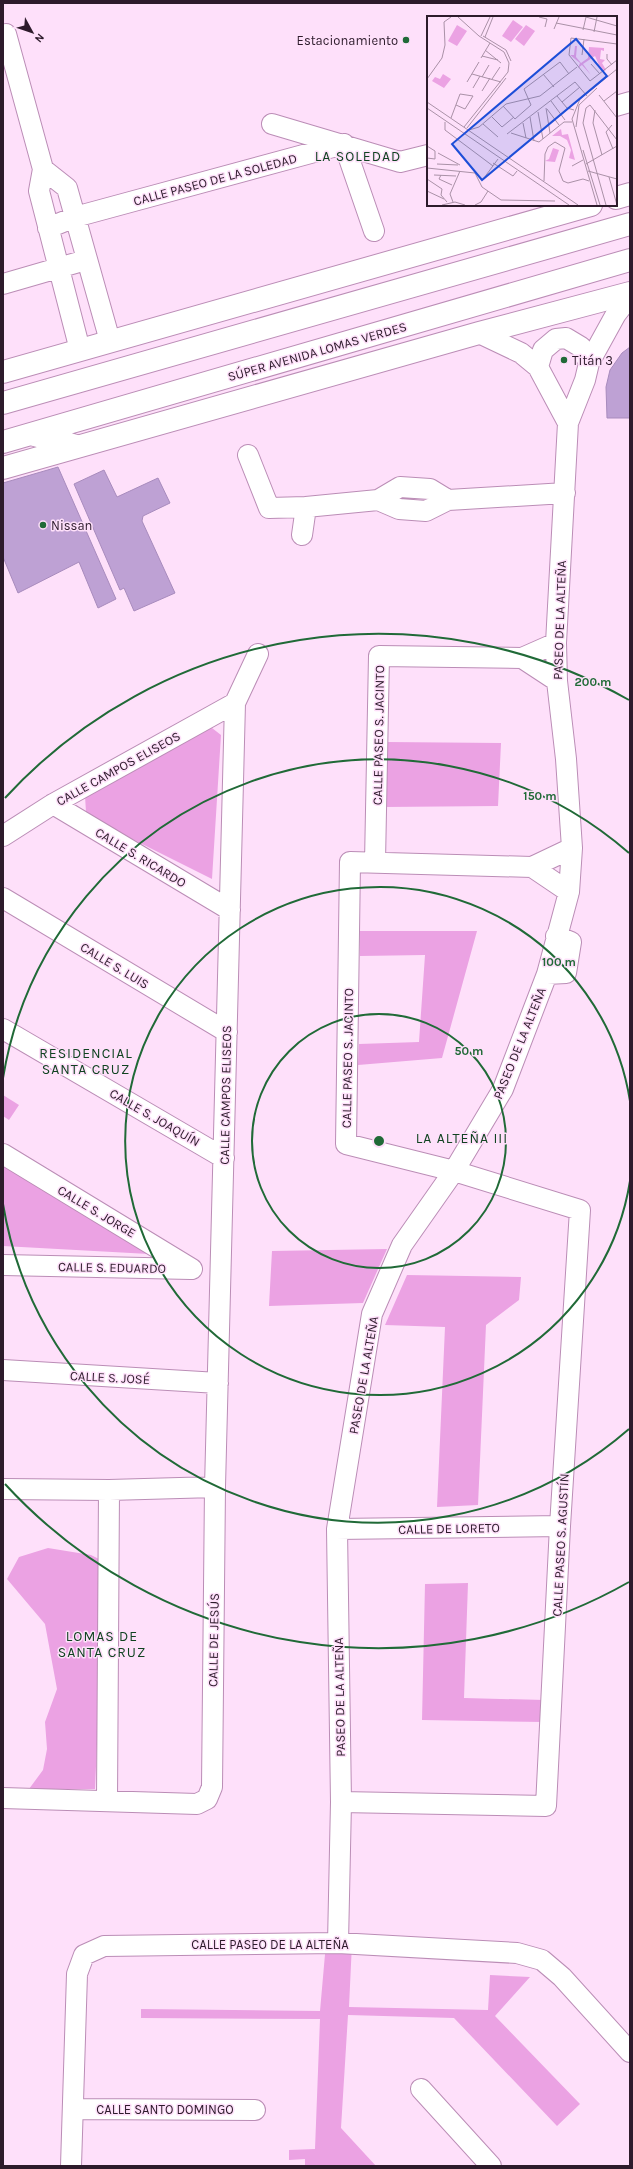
<svg xmlns="http://www.w3.org/2000/svg" width="633" height="2169" font-family="Karla,sans-serif">
	<style>
		.green { fill: #eba2e3 }
		.building { fill: #bea1d4; stroke: #a88bbd }
		.lines { fill: none; stroke-linecap: round; stroke-linejoin: round }
		.minor-casing { stroke: #bb8db6; stroke-width: 22 }
		.secondary-casing { stroke: #bb8db6; stroke-width: 24 }
		.primary-casing { stroke: #bb8db6; stroke-width: 24 }
		.minor { stroke: #fff; stroke-width: 20 }
		.secondary { stroke: #fff; stroke-width: 22 }
		.primary { stroke: #fff; stroke-width: 22 }
		.ring { fill: none; stroke: #206a37; stroke-width: 2 }
		.poi-dot { fill: #206a37; stroke: #fee0fa; stroke-width: 1.5 }
		.labels { text-anchor: middle; stroke-width: 3; stroke-linejoin: round; paint-order: stroke }
		.poi-label { font-size: 13px; fill: #2d1b2b; stroke: #fee0fa; text-anchor: start }
		.street-label { font-size: 13px; fill: #2d1b2b; stroke: #fee0fa }
		.neighbourhood-label { font-size: 14px; letter-spacing: 1px; fill: #104321; stroke: #fee0fa }
		.inset-road { fill: none; stroke: #aa91a7; stroke-width: 1 }
		.view { fill: #1d4ed8; fill-opacity: 0.15; stroke: #1d4ed8; stroke-width: 2 }
		.inset-edge { fill: none; stroke: #2d1b2b; stroke-width: 2 }
		.centre { fill: #206a37; stroke: #fee0fa; stroke-width: 2 }
		.ring-label { font-size: 12px; text-anchor: middle; font-weight: bold; fill: #206a37; stroke: #fee0fa; stroke-width: 3; stroke-linejoin: round; paint-order: stroke }
	</style>
	<rect width="100%" height="100%" fill="#fee0fa"/>
	<path class="green" d="M212 728 221 735 212 879 130 838 86 812 85 796 201 730Z
		M387 742 501 743 498 806 385 807Z
		M360 931H477L442 1058 358 1065 359 1044 419 1042 425 955 360 956Z
		M3 1095 19 1105 9 1120 3 1116Z
		M3 1158 149 1254 3 1246Z
		M387 1249 363 1303 269 1306 272 1251Z
		M407 1275 521 1277 519 1300 486 1325 478 1505 437 1507 445 1327 385 1325Z
		M48 1548 91 1555 105 1562 95 1789H29L43 1770 47 1749 45 1722 57 1689 45 1624 7 1579 19 1557Z
		M468 1583 464 1698 544 1700 543 1722 422 1720 425 1584Z
		M326 1943H352L349 2007 488 2010 490 1975 530 1977 495 2016 580 2104 557 2126 454 2018 348 2015 341 2128 376 2166H305V2159L289 2160V2150L315 2149 320 2019 141 2018V2009L320 2011Z"/>
	<path class="building" d="M630 347V418H607L606 387 610 370 622 353Z
		M58 467 116 599 98 608 79 562 18 593 3 557V483Z
		M104 470 117 497 158 478 170 503 143 516 142 521 175 593 134 611 124 588 120 590 74 484Z"/>
	<g class="lines">
		<g class="minor-casing">
			<path id="minor" d="M6 34 43 169 39 191 80 350
				M616 106 630 102
				M272 124 400 162 428 155
				M344 144 374 231
				M43 169 67 188 110 341
				M48 228 75 217 344 144
				M3 284 86 260
				M479 333 521 353 538 367 568 423
				M538 367 543 350 556 339 566 338 581 347 589 363
				M248 455 269 508 306 507
				M378 500 399 509 426 511 448 500 565 493
				M302 535 306 507 378 500 400 487 430 489 448 500
				M522 658 557 681
				M53 804 230 910
				M3 836 53 804 235 703
				M375 862 379 656 522 658 556 643
				M532 867 569 892
				M3 898 227 1032
				M547 974 566 973 571 942 556 936
				M3 1029 224 1158
				M3 1154 192 1269
				M3 1265 191 1269
				M3 1370 218 1383
				M3 1489 109 1490 215 1487
				M337 1529 560 1526
				M3 1798 197 1804 207 1799 212 1787 215 1487 235 703 258 654
				M107 1800 109 1490
				M341 1802 546 1806 560 1526 580 1210 454 1171 346 1144 350 862 532 867 572 848
				M338 1943 341 1802 337 1529 372 1314 402 1245 454 1171 503 1089 547 974 569 892 572 848 566 759 557 681 556 643 568 423 585 380 589 363 616 314 630 296
				M421 2089 491 2166
				M74 2109 255 2110
				M71 2166 77 1974 84 1955 104 1946 338 1943 517 1953 542 1960 562 1977 630 2052"/>
		</g>
		<g class="secondary-casing">
			<path id="secondary" d="M616 198 630 194
				M3 372 591 205
				M3 468 479 333 630 293"/>
		</g>
		<g class="primary-casing">
			<path id="primary" d="M3 403 630 224
				M31 434 76 446
				M3 442 630 260"/>
		</g>
		<use href="#minor" class="minor"/>
		<use href="#secondary" class="secondary"/>
		<use href="#primary" class="primary"/>
	</g>
	<g class="ring">
		<circle cx="379" cy="1141" r="127"/>
		<path d="M630 1181A254 254 0 1 1 630 1101"/>
		<path d="M629 1429A381 381 0 0 1 3 1204M3 1078A381 381 0 0 1 629 853"/>
		<path d="M629 1582A507 507 0 0 1 5 1484M5 798A507 507 0 0 1 629 700"/>
	</g>
	<g class="poi-dot">
		<circle cx="406" cy="40" r="4"/>
		<circle cx="564" cy="360" r="4"/>
		<circle cx="43" cy="525" r="4"/>
	</g>
	<g class="labels">
		<g class="poi-label">
			<text x="398" y="45" text-anchor="end">Estacionamiento</text>
			<text x="572" y="365">Titán 3</text>
			<text x="51" y="530">Nissan</text>
		</g>
		<g class="street-label">
			<text transform="translate(215 179) rotate(-15)" y="5">CALLE PASEO DE LA SOLEDAD</text>
			<text transform="translate(317 351) rotate(-16)" y="5">SÚPER AVENIDA LOMAS VERDES</text>
			<text transform="translate(559 620) rotate(-88)" y="5">PASEO DE LA ALTEÑA</text>
			<text transform="translate(378 735) rotate(-89)" y="5">CALLE PASEO S. JACINTO</text>
			<text transform="translate(118 768) rotate(-29)" y="5">CALLE CAMPOS ELISEOS</text>
			<text transform="translate(141 857) rotate(31)" y="5">CALLE S. RICARDO</text>
			<text transform="translate(115 965) rotate(31)" y="5">CALLE S. LUIS</text>
			<text transform="translate(519 1043) rotate(-68)" y="5">PASEO DE LA ALTEÑA</text>
			<text transform="translate(347 1058) rotate(-89)" y="5">CALLE PASEO S. JACINTO</text>
			<text transform="translate(225 1095) rotate(-89)" y="5">CALLE CAMPOS ELISEOS</text>
			<text transform="translate(155 1117) rotate(30)" y="5">CALLE S. JOAQUÍN</text>
			<text transform="translate(97 1211) rotate(31)" y="5">CALLE S. JORGE</text>
			<text transform="translate(112 1267) rotate(1)" y="5">CALLE S. EDUARDO</text>
			<text transform="translate(363 1375) rotate(-80)" y="5">PASEO DE LA ALTEÑA</text>
			<text transform="translate(110 1377) rotate(3)" y="5">CALLE S. JOSÉ</text>
			<text transform="translate(449 1528) rotate(-1)" y="5">CALLE DE LORETO</text>
			<text transform="translate(560 1545) rotate(-87)" y="5">CALLE PASEO S. AGUSTÍN</text>
			<text transform="translate(213 1640) rotate(-89)" y="5">CALLE DE JESÚS</text>
			<text transform="translate(339 1697) rotate(-91)" y="5">PASEO DE LA ALTEÑA</text>
			<text x="270" y="1949">CALLE PASEO DE LA ALTEÑA</text>
			<text x="165" y="2114">CALLE SANTO DOMINGO</text>
		</g>
		<g class="neighbourhood-label">
			<text x="358" y="161">LA SOLEDAD</text>
			<text x="86" y="1058">RESIDENCIAL<tspan x="86" dy="16">SANTA CRUZ</tspan></text>
			<text x="462" y="1143">LA ALTEÑA III</text>
			<text x="102" y="1641">LOMAS DE<tspan x="102" dy="16">SANTA CRUZ</tspan></text>
		</g>
	</g>
	<g transform="translate(427 16)">
		<rect width="190" height="190" fill="#fee0fa"/>
		<path d="M86 4 96 11 84 26 75 20ZM30 9 40 15 30 30 21 25ZM99 9 108 15 97 30 88 23ZM148 30H150L149 41 154 47 161 42 162 31 177 32V35L174 34 173 43 178 44 175 47 179 54 177 55 172 49 168 40 156 48 164 59 155 49 151 52 153 47 143 39H147ZM16 58 24 63 17 72 5 65 8 61 13 63ZM134 113 135 119 141 118 148 144 142 142 144 134 140 124 133 120H125ZM126 132 132 134 128 146 118 145 122 143Z" fill="#eba2e3"/>
		<path class="inset-road" d="M31 1 52 20 77 36 82 47 81 56 37 111M112 1 120 3 118 11M159 1 190 10M129 7 190 19M127 13 132 1M156 14 159 1M167 16 170 1M54 20 63 1M56 20 79 34 84 45M58 21 66 1M190 28 144 22 142 39 163 65 190 44M58 34 74 47M180 38V43L185 49M155 39 157 23M55 40 71 44M54 42 63 27M164 48 173 58M45 58 74 66M116 58 127 71M55 61 62 49M0 63 15 42 18 29 17 6 24 1M65 63 73 51M40 66 52 46M46 72 53 60M55 75 63 62M172 79 190 102M130 80 140 92 147 94M124 85 138 104M177 85 190 75M0 86 151 189M135 86 153 71M163 89 159 92 156 107 179 189M163 89 190 124M76 90 88 103 104 89 97 73 133 46 142 58M0 92 142 189M119 92 123 117M120 93 132 109M168 94 166 107 175 139M111 96 116 123M65 101 75 111 87 101M103 101 107 125M24 102 33 78 46 80 38 93 29 89M18 106V114L66 150M96 107 99 122M56 108 71 121M185 109 179 116 186 133M149 111 152 89 170 72M40 112 79 62M42 114 52 111 79 88 113 80 150 51M84 117 112 126 137 106H145M80 118 148 66 160 80M0 130 8 135V143L0 142M156 134 173 189M11 137 33 149M66 147 86 160 90 155M10 148 31 149M159 148 190 130M145 150 156 144M0 152 48 157 55 171 74 184 128 185M161 155 190 163M7 159 29 160M14 159 12 163 25 169M182 161 190 189M57 162 71 143M0 163 15 173 14 179 20 186M117 165 118 138 121 131 128 126 138 132 132 155 136 165 141 167 156 163 162 165M0 175 17 183M26 186 23 178 33 155M15 189 28 186 38 189M48 189 54 186 61 175M170 189 145 103 153 83 190 53"/>
		<path class="view" d="M149 23 180 60 55 164 25 128Z"/>
		<rect width="190" height="190" class="inset-edge"/>
	</g>
	<circle cx="379" cy="1141" r="6" class="centre"/>
	<g class="ring-label">
		<text x="593" y="686">200 m</text>
		<text x="540" y="800">150 m</text>
		<text x="559" y="966">100 m</text>
		<text x="469" y="1055">50 m</text>
	</g>
	<rect width="633" height="2169" fill="none" stroke="#2d1b2b" stroke-width="8"/>
	<g transform="translate(32 32) rotate(130)" stroke="#fee0fa" stroke-width="3" paint-order="stroke">
	<path d="M0-3L7 15L0 10L-7 15Z" fill="#2d1b2b"/>
	<text y="-6" font-size="11" font-weight="bold" text-anchor="middle" fill="#2d1b2b">N</text>
	</g>
</svg>
